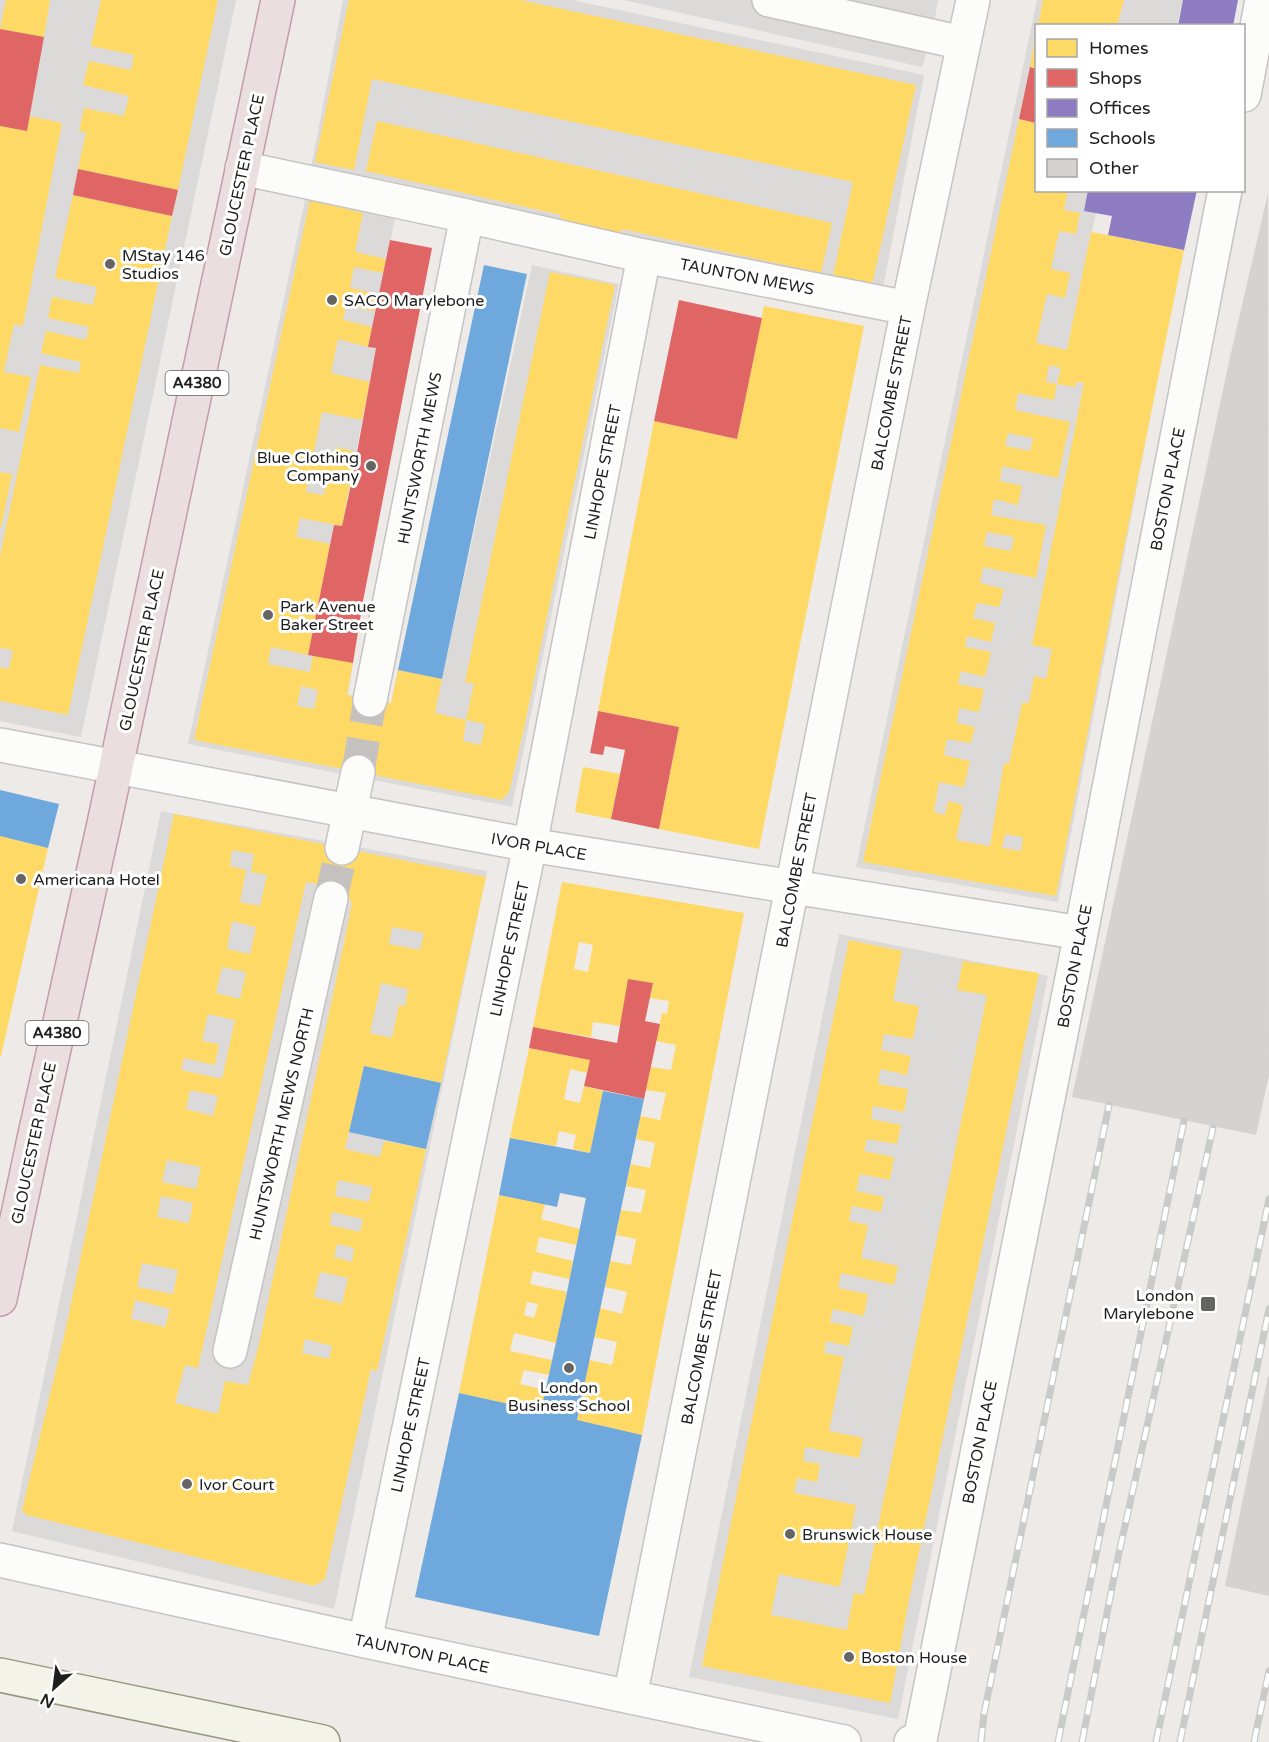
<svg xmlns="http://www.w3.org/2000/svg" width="1269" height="1742" font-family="'Varela Round',sans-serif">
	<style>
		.residential { fill: #dcdad8 }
		.religious { fill: #dbdad8 }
		.homes { fill: #ffd966; fill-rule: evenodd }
		.shops { fill: #e06666 }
		.offices { fill: #8e7cc3 }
		.schools { fill: #6fa8dc }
		.building { fill: #d5d2cf }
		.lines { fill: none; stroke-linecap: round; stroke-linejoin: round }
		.street-tunnel { stroke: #c4c1bf; stroke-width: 33; stroke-dasharray: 33 16; stroke-linecap: butt }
		.street-casing { stroke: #c5c4c3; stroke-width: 36 }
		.secondary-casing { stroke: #98977e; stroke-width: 36 }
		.highway-casing { stroke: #c59bac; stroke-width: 36 }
		.street { stroke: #fcfcfb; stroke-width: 33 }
		.secondary { stroke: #f4f3ea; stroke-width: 33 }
		.highway { stroke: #eadee1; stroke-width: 33 }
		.rail-casing { stroke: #cacac9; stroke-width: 7 }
		.rail { stroke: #fff; stroke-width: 4.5; stroke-dasharray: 14; stroke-linecap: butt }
		.poi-dot { fill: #666564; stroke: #fff; stroke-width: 2 }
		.labels { text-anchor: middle; stroke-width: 6; stroke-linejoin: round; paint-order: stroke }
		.shield { fill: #fff; stroke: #626262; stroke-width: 1.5 }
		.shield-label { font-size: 15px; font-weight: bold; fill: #1e1e1e }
		.street-label { font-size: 16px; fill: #1e1e1e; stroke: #fff }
		.poi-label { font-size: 16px; fill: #1e1e1e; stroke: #fff; text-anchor: start }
	</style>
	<rect width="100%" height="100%" fill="#edeae7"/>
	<path class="residential" d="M0 0H236L81 737 0 721Z
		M343 0H572L924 75 882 293 311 168Z
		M1037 0H1183L1177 25 1036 26V190L1088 191 1096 213 1067 350 1076 382 1154 397 1058 902 856 867Z
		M306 196 395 219 368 347 376 348 342 526 334 525 308 654 353 663 348 695 391 703 398 670 442 679 532 265 619 284 512 807 188 744Z
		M161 811 487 871 334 1609 12 1531Z
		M839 934 1048 976 898 1719 689 1677Z"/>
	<path class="religious" d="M623 0H938L932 36 922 67Z"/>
	<path class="homes" d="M6 0H50L44 37 0 29Z
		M101 0H218L178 190 78 169 86 132 79 131 84 108 124 116 129 96 83 85 89 61 131 70 134 55 91 46Z
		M349 0H520L916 85 872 285 833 276 853 182 372 79 354 170 315 162Z
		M1043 0H1124L1117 26H1038Z
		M1035 38H1036V69L1030 67Z
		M30 116 62 123 23 326 14 324 4 372 31 377 19 432 0 428V126L27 131Z
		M1019 119 1036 123V190H1068L1064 210 1080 213 1076 234 1059 231 1051 269 1070 273 1065 298 1047 294 1036 343 1067 350 1091 232 1184 250 1119 572 1056 896 863 862ZM1049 365 1061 368 1057 384 1075 387 1076 382 1084 383 1032 645 1052 649 1046 679 1034 676 1029 703H1022L1009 764 1004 763 990 846 956 840 963 805 948 801 945 815 934 812 939 782 964 787 970 761 944 755 947 739 971 743 975 727 957 723 959 708 979 712 984 689 958 684 961 671 985 677 991 652 965 647 967 636 991 642 995 623 973 618 977 603 999 607 1004 589 980 583 983 567 1036 578 1046 525 991 515 994 499 1018 505 1022 486 1000 481 1002 466 1058 478 1070 422 1015 410 1018 393 1054 400 1057 384 1046 382ZM1008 433 1033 438 1030 451 1005 446ZM987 532 1014 537 1011 551 984 546ZM1005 834 1023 837 1021 851 1002 848Z
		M377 121 832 223 821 273 622 229 619 239 558 225 561 215 366 171Z
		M73 195 172 216 68 715 0 701V667L9 669 13 650 0 648V556L40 365 79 373 81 362 41 353 46 331 86 340 89 327 48 318 52 297 93 305 97 287 55 278Z
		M310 200 363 213 355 252 386 259 383 273 354 267 350 288 378 294 374 311 346 305 343 320 372 327 368 347 338 339 331 373 370 382 362 420 322 412 313 457 333 461 336 447 356 452 342 526 300 518 296 537 330 544 308 655 271 647 268 664 310 672 313 655 353 663 347 695 391 703 398 670 442 679 435 713 466 720 463 741 481 745 485 724 466 720 474 684 465 682 550 272 615 285 523 733 509 792 502 800 194 740ZM310 473 328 476 324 495 306 492ZM301 686 318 690 314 709 297 706Z
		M764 306 864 326 759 849 659 829 679 727 598 711 654 421 737 439Z
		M0 472 12 474 1 528H0Z
		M583 767 620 774 611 819 575 812Z
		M174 814 486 877 441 1083 364 1066 345 1149 380 1157 384 1141 426 1149 377 1371 371 1369 325 1579 314 1586 27 1515 22 1510 64 1337ZM232 850 254 854 251 872 267 875 260 906 240 902 246 870 230 866ZM306 882 324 885 323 896 352 901 349 919 259 1344 248 1385 225 1381 218 1414 175 1403 185 1365 198 1368ZM232 921 256 927 250 954 227 949ZM392 927 424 933 420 950 389 944ZM222 967 246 972 240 999 216 993ZM381 983 408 989 405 1006 399 1005 392 1038 370 1033ZM208 1014 235 1020 222 1079 181 1070 184 1058 215 1065 219 1044 202 1041ZM190 1090 218 1096 213 1116 186 1109ZM167 1160 201 1167 196 1189 162 1182ZM338 1180 372 1187 369 1202 335 1196ZM161 1196 193 1203 189 1223 157 1217ZM332 1212 363 1219 360 1232 330 1225ZM337 1244 354 1248 352 1262 334 1257ZM142 1263 178 1270 173 1294 137 1287ZM320 1272 348 1278 342 1304 314 1297ZM135 1300 170 1309 165 1327 131 1319ZM305 1339 332 1346 329 1359 302 1353Z
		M0 836 48 848 1 1056H0Z
		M562 882 744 913 642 1435 577 1420 589 1360 612 1365 617 1342 594 1337 600 1308 622 1314 627 1292 605 1287 610 1261 631 1265 636 1239 616 1235 621 1210 641 1213 646 1190 626 1186 631 1164 650 1168 655 1143 636 1139 640 1116 660 1120 666 1093 646 1090 651 1067 671 1070 676 1045 656 1041 662 1013 667 1014 669 1001 650 998 653 983 628 979 621 1026 593 1022 591 1037 533 1027ZM579 942 593 945 588 972 574 969Z
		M849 940 902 951 893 1001 919 1006 913 1039 884 1034 881 1050 911 1056 907 1075 880 1069 878 1084 908 1089 904 1112 873 1106 871 1119 901 1125 897 1144 867 1139 864 1151 894 1157 890 1180 860 1174 856 1191 884 1197 881 1212 852 1206 849 1221 868 1225 861 1258 898 1266 894 1285 841 1273 838 1288 868 1294 864 1316 833 1309 830 1322 853 1327 849 1346 826 1341 824 1353 844 1357 829 1431 863 1438 859 1458 805 1447 803 1461 820 1464 817 1482 797 1478 794 1493 856 1505 840 1587 779 1574 771 1615 847 1630 854 1593 864 1595 987 995 957 990 963 961 1039 973 908 1605 890 1703 702 1666Z
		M529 1048 590 1060 587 1073 570 1069 564 1099 580 1103 584 1086 603 1091 590 1153 573 1149 576 1135 559 1131 556 1146 510 1138Z
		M499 1195 545 1204 541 1219 580 1229 577 1245 539 1237 536 1252 573 1261 570 1279 533 1271 530 1284 567 1292 556 1343 514 1333 510 1351 552 1360 549 1375 524 1370 520 1384 546 1390 541 1411 459 1393ZM527 1302 538 1304 534 1318 524 1315Z"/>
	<path class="shops" d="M0 29 44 37 27 131 0 126Z
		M1030 67 1036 69V123L1019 119Z
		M78 169 178 190 172 216 73 195Z
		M390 240 432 248 363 601 353 663 308 655 334 525 342 526 352 480 376 348 368 347Z
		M679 300 762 318 737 439 654 421Z
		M598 711 679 727 659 829 611 819 625 750 605 746 603 755 590 753Z
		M628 979 653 983 645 1021 660 1024 644 1099 584 1086 590 1060 529 1048 533 1027 617 1043Z"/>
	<path class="offices" d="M1183 0H1238L1233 26H1178Z
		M1088 190H1197L1184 250 1108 235 1112 216 1084 211Z"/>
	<path class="schools" d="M484 265 527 274 442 679 398 670Z
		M0 790 59 804 48 848 0 836Z
		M364 1066 441 1083 426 1149 349 1132Z
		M603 1091 644 1099 577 1420 642 1435 599 1636 415 1597 459 1393 541 1411 567 1292 586 1198 560 1193 557 1207 499 1195 510 1138 590 1153Z"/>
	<path class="building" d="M1268 193 1269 1075 1256 1135 1072 1097 1230 357Z
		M1268 1376 1269 1377V1596L1225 1586Z"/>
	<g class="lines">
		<path class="street-tunnel" d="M358 772 370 700
			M331 898 342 848"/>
		<g class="street-casing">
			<path id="street" d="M769 0 963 43
				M1244 95 1262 0
				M242 168 467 216 370 700
				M467 216 644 256 908 308
				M0 745 530 845 1081 933
				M342 848 358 772
				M230 1351 331 898
				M0 1560 365 1641 844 1742
				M365 1641 530 845 644 256
				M630 1697 908 308 973 0
				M911 1742 920 1740 1081 933 1225 190"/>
		</g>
		<g class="secondary-casing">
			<path id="secondary" d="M0 1675 323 1742"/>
		</g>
		<g class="highway-casing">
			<path id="highway" d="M0 1299 34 1139 105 819 278 0"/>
		</g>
		<use href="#street" class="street"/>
		<use href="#secondary" class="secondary"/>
		<use href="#highway" class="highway"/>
		<g class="rail-casing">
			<path id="rail" d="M981 1742 984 1714 1109 1105
				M1058 1742 1184 1121
				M1082 1742 1117 1562 1213 1128
				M1156 1742 1269 1199
				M1180 1742 1269 1309
				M1254 1742 1269 1671"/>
		</g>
		<use href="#rail" class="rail"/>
	</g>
	<g class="poi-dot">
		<circle cx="110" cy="264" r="6"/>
		<circle cx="332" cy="300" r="6"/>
		<circle cx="371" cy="466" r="6"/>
		<circle cx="268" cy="615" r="6"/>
		<circle cx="21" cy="879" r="6"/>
		<rect x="1200" y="1296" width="16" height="16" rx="3"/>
		<circle cx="569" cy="1368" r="6"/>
		<circle cx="187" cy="1484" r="6"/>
		<circle cx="790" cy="1534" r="6"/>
		<circle cx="849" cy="1657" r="6"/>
	</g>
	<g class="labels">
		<g class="shield">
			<rect x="165.5" y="371" width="63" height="24" rx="4.5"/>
			<rect x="25.5" y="1021" width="63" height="24" rx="4.5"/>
		</g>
		<g class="shield-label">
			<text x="197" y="388">A4380</text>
			<text x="57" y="1038">A4380</text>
		</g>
		<g class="street-label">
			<text transform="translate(241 175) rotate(-78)" y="6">GLOUCESTER PLACE</text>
			<text transform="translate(747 276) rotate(11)" y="6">TAUNTON MEWS</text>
			<text transform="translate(891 393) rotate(-79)" y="6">BALCOMBE STREET</text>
			<text transform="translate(419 458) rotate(-79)" y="6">HUNTSWORTH MEWS</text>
			<text transform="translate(602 472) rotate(-79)" y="6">LINHOPE STREET</text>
			<text transform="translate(1167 489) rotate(-79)" y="6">BOSTON PLACE</text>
			<text transform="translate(141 650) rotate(-78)" y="6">GLOUCESTER PLACE</text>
			<text transform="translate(539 846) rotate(10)" y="6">IVOR PLACE</text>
			<text transform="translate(796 870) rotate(-79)" y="6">BALCOMBE STREET</text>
			<text transform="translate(509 949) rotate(-78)" y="6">LINHOPE STREET</text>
			<text transform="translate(1074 966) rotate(-79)" y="6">BOSTON PLACE</text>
			<text transform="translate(281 1124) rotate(-77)" y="6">HUNTSWORTH MEWS NORTH</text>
			<text transform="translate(33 1143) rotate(-78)" y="6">GLOUCESTER PLACE</text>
			<text transform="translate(701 1347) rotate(-79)" y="6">BALCOMBE STREET</text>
			<text transform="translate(410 1425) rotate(-78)" y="6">LINHOPE STREET</text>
			<text transform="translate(979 1442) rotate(-79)" y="6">BOSTON PLACE</text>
			<text transform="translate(422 1653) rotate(12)" y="6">TAUNTON PLACE</text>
		</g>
		<g class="poi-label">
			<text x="122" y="261">MStay 146<tspan x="122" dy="18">Studios</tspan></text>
			<text x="344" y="306">SACO Marylebone</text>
			<text x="359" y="463" text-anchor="end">Blue Clothing<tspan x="359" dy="18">Company</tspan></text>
			<text x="280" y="612">Park Avenue<tspan x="280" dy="18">Baker Street</tspan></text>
			<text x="33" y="885">Americana Hotel</text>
			<text x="1194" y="1301" text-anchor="end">London<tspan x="1194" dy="18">Marylebone</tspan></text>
			<text x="569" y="1393" text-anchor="middle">London<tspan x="569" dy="18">Business School</tspan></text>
			<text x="199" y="1490">Ivor Court</text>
			<text x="802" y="1540">Brunswick House</text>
			<text x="861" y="1663">Boston House</text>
		</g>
	</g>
	<rect x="1035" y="24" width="210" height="168" fill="#ffffff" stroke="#a5a5a5" stroke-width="1.5"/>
	<rect x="1047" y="39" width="30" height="18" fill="#ffd966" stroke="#a5a5a5" stroke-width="1.5"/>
	<text x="1089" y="54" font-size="18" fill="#1e1e1e">Homes</text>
	<rect x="1047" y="69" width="30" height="18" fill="#e06666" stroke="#a5a5a5" stroke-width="1.5"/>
	<text x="1089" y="84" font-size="18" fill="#1e1e1e">Shops</text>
	<rect x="1047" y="99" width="30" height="18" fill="#8e7cc3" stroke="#a5a5a5" stroke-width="1.5"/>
	<text x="1089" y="114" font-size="18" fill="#1e1e1e">Offices</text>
	<rect x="1047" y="129" width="30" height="18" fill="#6fa8dc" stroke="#a5a5a5" stroke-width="1.5"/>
	<text x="1089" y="144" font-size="18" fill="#1e1e1e">Schools</text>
	<rect x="1047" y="159" width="30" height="18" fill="#d5d2cf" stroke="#a5a5a5" stroke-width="1.5"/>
	<text x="1089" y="174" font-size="18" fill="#1e1e1e">Other</text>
	<g transform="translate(54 1688) rotate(208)" stroke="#ffffff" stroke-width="4.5" paint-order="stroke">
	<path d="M0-4.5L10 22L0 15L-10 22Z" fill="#1e1e1e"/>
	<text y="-9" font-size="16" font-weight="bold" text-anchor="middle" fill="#1e1e1e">N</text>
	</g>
</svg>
